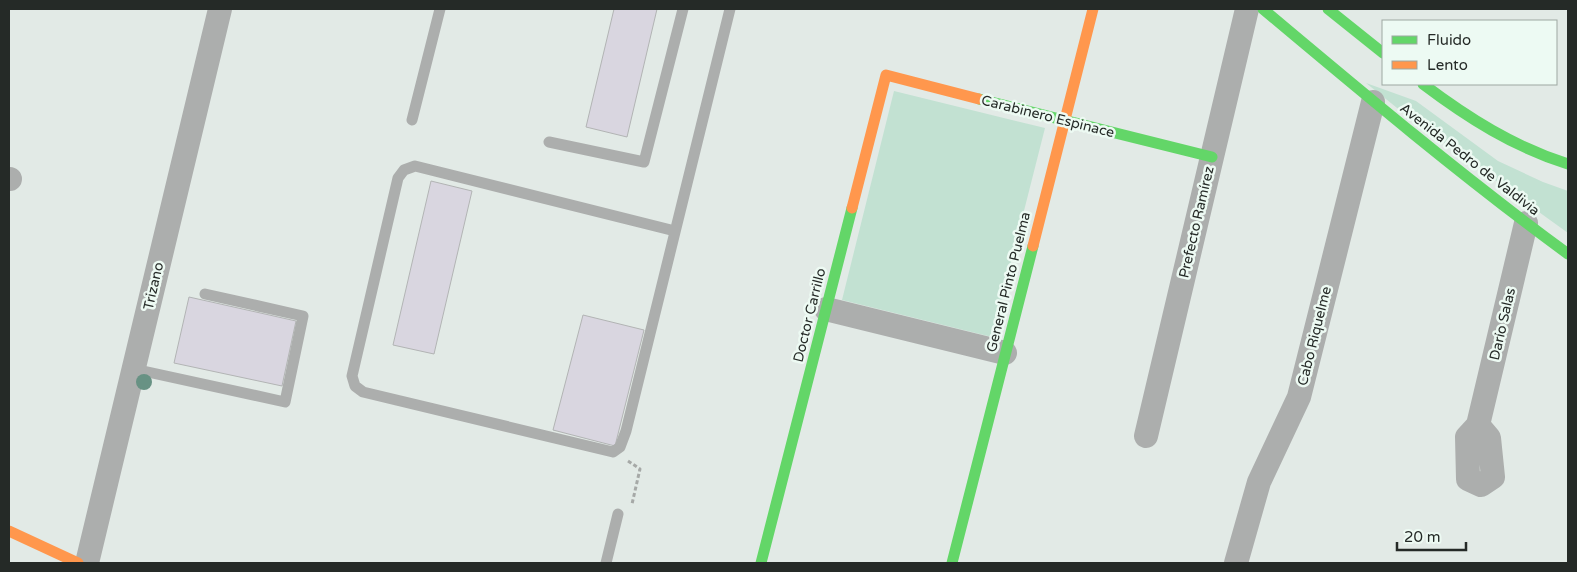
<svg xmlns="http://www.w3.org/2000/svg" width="1577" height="572" font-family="'Varela Round',sans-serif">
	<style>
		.green { fill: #c2e1d2 }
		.building { fill: #d9d6e0; stroke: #b2b4b4 }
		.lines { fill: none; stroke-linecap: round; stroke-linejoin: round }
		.path { stroke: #a6a9a7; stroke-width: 3; stroke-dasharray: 4 2.5; stroke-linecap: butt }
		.lane { stroke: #acaead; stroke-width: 11 }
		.street { stroke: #acaead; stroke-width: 24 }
		.fast { stroke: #63d668; stroke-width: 11 }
		.slow { stroke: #ff974d; stroke-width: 11 }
		.tree { fill: #689284 }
		.labels { text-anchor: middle; stroke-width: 5; stroke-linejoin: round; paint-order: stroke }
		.street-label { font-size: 14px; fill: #252a27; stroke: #edfaf3 }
	</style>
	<rect width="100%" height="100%" fill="#e2eae6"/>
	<path class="green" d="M1366 83 1416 101 1498 161 1543 182 1568 191V233L1412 120Z
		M894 91 1045 128 992 337 842 300Z"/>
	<path class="building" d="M614 9H657L627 137 586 127Z
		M431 181 472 191 434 354 393 345Z
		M189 297 296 321 282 386 174 363Z
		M583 315 644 330 615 446 553 430Z"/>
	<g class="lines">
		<path class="path" d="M628 461 640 469 632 504"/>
		<path class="lane" d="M412 120 440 9
			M549 142 644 162 683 9
			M675 231 415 166 404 170 398 178 352 376 355 386 363 392 613 452 620 447 626 431 730 9
			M134 369 285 402 303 316 205 294
			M606 563 618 514"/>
		<path class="street" d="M9 179H10
			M826 309 1005 353
			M1478 425 1489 438 1493 477 1481 485 1468 479 1467 437 1478 425 1526 223
			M1146 436 1247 9
			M87 563 220 9
			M1236 563 1259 482 1299 397 1373 102"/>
		<path class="fast" d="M1263 9C1363 93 1463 177 1568 254
			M1328 9 1383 53
			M1423 84C1468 118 1514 147 1568 164
			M979 99 1212 157
			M761 563 852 208
			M952 563 1033 246"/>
		<path class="slow" d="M852 208 886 75 979 99
			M1033 246 1093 9
			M9 531 78 563"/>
	</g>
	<circle class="tree" cx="144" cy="382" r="8"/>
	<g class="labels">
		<g class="street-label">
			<text transform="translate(1048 116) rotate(14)" y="5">Carabinero Espinace</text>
			<text transform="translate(1470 159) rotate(38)" y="5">Avenida Pedro de Valdivia</text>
			<text transform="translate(1196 222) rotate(-77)" y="5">Prefecto Ramírez</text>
			<text transform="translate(1008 282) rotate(-76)" y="5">General Pinto Puelma</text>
			<text transform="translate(153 286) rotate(-77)" y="5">Trizano</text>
			<text transform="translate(809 315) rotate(-76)" y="5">Doctor Carrillo</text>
			<text transform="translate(1502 324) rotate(-77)" y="5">Darío Salas</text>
			<text transform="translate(1314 336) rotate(-76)" y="5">Cabo Riquelme</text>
		</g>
	</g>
	<rect width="1577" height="572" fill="none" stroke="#252a27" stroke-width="20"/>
	<rect x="1382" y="20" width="175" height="65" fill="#edfaf3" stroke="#9da7a1"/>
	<rect x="1392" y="36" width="25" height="8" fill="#63d668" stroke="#9da7a1"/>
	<text x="1427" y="45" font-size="15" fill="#252a27">Fluido</text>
	<rect x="1392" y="61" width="25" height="8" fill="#ff974d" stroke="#9da7a1"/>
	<text x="1427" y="70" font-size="15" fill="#252a27">Lento</text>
	<path d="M1397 542v8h69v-8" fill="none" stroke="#252a27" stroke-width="2.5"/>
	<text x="1404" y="542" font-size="15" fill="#252a27" stroke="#edfaf3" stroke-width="4" paint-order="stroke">20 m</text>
</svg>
